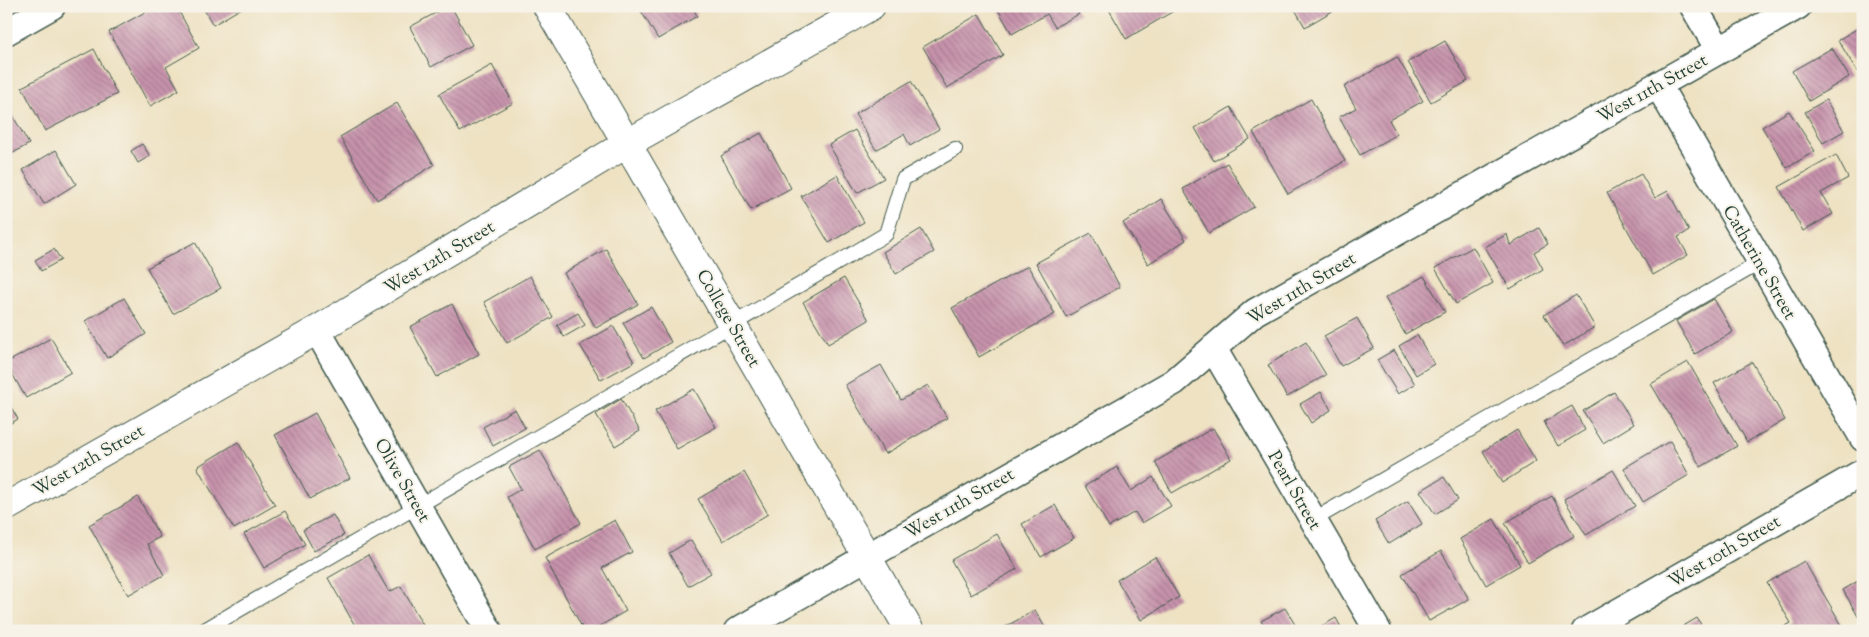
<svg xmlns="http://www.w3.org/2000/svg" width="1869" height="637" font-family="'Sorts Mill Goudy',serif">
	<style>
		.building { fill: url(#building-back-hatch) }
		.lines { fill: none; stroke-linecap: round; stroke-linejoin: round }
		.service-casing { stroke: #3e5649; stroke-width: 16 }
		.minor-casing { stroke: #3e5649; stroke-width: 29 }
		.tertiary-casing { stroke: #3e5649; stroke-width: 30 }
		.secondary-casing { stroke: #3e5649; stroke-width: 30 }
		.service { stroke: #fff; stroke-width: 14 }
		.minor { stroke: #fff; stroke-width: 26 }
		.tertiary { stroke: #fff; stroke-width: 28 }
		.secondary { stroke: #fff; stroke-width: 28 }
		.labels { text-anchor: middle; stroke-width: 4; stroke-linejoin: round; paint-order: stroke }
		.street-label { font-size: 18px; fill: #1f3d34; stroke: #f7f3e8 }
	</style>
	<defs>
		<pattern id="building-back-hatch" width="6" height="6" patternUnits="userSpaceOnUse" patternTransform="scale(1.25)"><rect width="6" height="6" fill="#c793ac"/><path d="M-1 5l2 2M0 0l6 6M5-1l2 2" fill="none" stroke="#a1798d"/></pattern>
	</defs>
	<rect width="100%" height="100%" fill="#f7f3e8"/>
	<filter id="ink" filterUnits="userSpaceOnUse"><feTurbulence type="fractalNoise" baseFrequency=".02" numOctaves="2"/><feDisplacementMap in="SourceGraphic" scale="10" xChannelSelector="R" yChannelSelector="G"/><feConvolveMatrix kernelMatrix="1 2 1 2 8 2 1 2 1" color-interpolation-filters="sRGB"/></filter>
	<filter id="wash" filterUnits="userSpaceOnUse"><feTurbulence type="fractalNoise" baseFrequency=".0096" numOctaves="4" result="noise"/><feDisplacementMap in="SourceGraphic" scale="20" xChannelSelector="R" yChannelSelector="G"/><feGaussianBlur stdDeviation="1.12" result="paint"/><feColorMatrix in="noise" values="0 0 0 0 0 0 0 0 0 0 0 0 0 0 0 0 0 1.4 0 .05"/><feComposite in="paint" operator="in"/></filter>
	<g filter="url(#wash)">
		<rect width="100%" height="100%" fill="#eee2c3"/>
		<g id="blocks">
			<path class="building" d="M156 6H176L199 48 166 67 179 90 150 106 109 32Z
				M202 6H245L213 25Z
				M448 6H451L472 45 431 67 410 27Z
				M638 6H692L697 16 658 39Z
				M996 6H1075L1079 14 1055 27 1047 14 1012 34Z
				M1107 6H1182L1126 39Z
				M1293 6H1341L1305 27Z
				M979 14 1003 55 947 88 923 47Z
				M1863 25V81L1838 40Z
				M1445 41 1468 81 1431 102 1408 62Z
				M1832 48 1849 77 1809 101 1792 71Z
				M94 49 117 94 45 131 22 87Z
				M1397 57 1423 101 1389 120 1397 134 1360 155 1339 117 1356 108 1344 87Z
				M492 65 513 103 460 132 439 94Z
				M911 81 939 129 910 146 904 134 876 150 855 114Z
				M1311 99 1345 161 1288 194 1253 132Z
				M1826 100 1844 131 1823 143 1805 112Z
				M397 103 434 165 377 200 340 137Z
				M6 104 29 144 6 157Z
				M1231 107 1250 139 1214 161 1195 128Z
				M1789 111 1815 151 1787 168 1762 127Z
				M855 130 884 178 857 193 829 145Z
				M761 133 791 188 751 210 721 156Z
				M142 144 150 156 138 163 131 151Z
				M56 150 76 184 44 204 23 170Z
				M1836 155 1848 178 1821 193 1833 214 1803 231 1779 187Z
				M1227 163 1254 207 1209 233 1183 189Z
				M1641 174 1655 198 1668 191 1689 231 1678 237 1688 255 1653 275 1607 193Z
				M837 175 864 222 829 243 801 196Z
				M1161 199 1186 240 1148 264 1123 223Z
				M1539 228 1548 244 1534 252 1543 269 1510 289 1485 247 1507 234 1510 245Z
				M921 229 934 252 896 274 883 252Z
				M1091 233 1120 287 1066 317 1036 263Z
				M195 242 221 288 173 314 147 268Z
				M1473 247 1493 283 1456 304 1435 268Z
				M54 249 61 260 41 271 35 260Z
				M606 249 638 304 596 328 564 273Z
				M1028 266 1055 314 979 357 952 308Z
				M530 276 553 317 507 343 484 302Z
				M1424 276 1445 312 1405 334 1385 298Z
				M844 278 869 320 828 344 803 302Z
				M1576 295 1595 327 1563 346 1544 315Z
				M124 298 146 334 107 358 85 321Z
				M1714 299 1733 332 1695 354 1676 321Z
				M452 304 479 354 437 377 410 327Z
				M651 307 671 342 644 358 623 323Z
				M578 313 585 325 564 337 557 325Z
				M1357 318 1374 348 1341 366 1324 336Z
				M613 326 634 362 601 380 580 345Z
				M1417 335 1434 364 1416 375 1399 346Z
				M51 338 71 372 26 398 6 363Z
				M1306 342 1326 375 1287 397 1268 365Z
				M1394 350 1415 384 1398 394 1377 360Z
				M1688 362 1737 446 1701 467 1651 384Z
				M1752 362 1785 420 1747 442 1714 383Z
				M881 365 901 400 928 385 947 418 885 454 845 385Z
				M694 389 716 427 677 449 655 411Z
				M1321 392 1331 410 1311 423 1300 404Z
				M1614 392 1634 424 1603 443 1583 411Z
				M6 399 18 419 6 426Z
				M621 399 640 431 615 446 596 414Z
				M1572 406 1585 430 1558 446 1544 422Z
				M515 409 525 428 493 446 483 427Z
				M315 413 350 478 310 499 275 435Z
				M1213 428 1231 459 1172 493 1155 462Z
				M1517 430 1536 461 1502 483 1483 451Z
				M1670 441 1689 475 1643 502 1624 468Z
				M238 442 275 505 234 529 197 467Z
				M540 450 581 523 535 549 507 497 521 489 509 467Z
				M1117 467 1131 491 1153 477 1171 506 1142 523 1135 512 1109 527 1085 486Z
				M1613 470 1635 506 1586 535 1564 499Z
				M744 472 768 514 723 541 698 499Z
				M1444 477 1458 500 1435 514 1420 491Z
				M1552 496 1574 536 1528 563 1505 523Z
				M138 497 160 537 147 544 164 575 128 595 89 525Z
				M1408 501 1422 524 1389 544 1375 521Z
				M1055 505 1074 538 1041 557 1022 524Z
				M285 511 305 544 264 568 244 534Z
				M333 515 344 535 314 551 303 530Z
				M1494 519 1520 565 1486 585 1460 539Z
				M615 520 632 552 602 568 626 611 591 631H584L545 558Z
				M997 534 1017 569 971 595 951 560Z
				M691 540 711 573 688 586 669 553Z
				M1441 551 1469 599 1429 621 1402 574Z
				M368 555 389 592 401 586 424 627 417 631H358L328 578Z
				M1155 557 1179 597 1141 620 1117 580Z
				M1804 561 1843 627 1837 631H1783L1782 628 1791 623 1767 583Z
				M1863 578V625L1843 590Z
				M1285 608 1297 628 1292 631H1267L1261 621Z
				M1035 610 1047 631H998Z
				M1336 618 1343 631H1313Z
				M1697 618 1705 631H1675Z"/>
		</g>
	</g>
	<g filter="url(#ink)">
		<use href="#blocks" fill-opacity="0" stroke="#3e5649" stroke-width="1"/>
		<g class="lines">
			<g class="service-casing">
				<path id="service" d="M1313 520 1761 262
					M203 631C430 497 660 369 886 234L903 179 955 149"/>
			</g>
			<g class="minor-casing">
				<path id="minor" d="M1693 6 1719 50
					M6 32 52 6
					M1658 85 1863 438
					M317 330 489 631
					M1213 348 1378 631
					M737 631 1174 382 1255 312 1798 6
					M1585 631 1863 472"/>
			</g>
			<g class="tertiary-casing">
				<path id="tertiary" d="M547 6 910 631"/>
			</g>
			<g class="secondary-casing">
				<path id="secondary" d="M6 507 317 330 628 143 871 6"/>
			</g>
			<use href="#service" class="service"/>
			<use href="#minor" class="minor"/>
			<use href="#tertiary" class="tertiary"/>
			<use href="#secondary" class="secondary"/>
		</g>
	</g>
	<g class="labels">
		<g class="street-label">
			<text transform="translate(1652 88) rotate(-29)" y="6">West 11th Street</text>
			<text transform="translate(439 257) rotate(-31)" y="6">West 12th Street</text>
			<text transform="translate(1760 262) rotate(60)" y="6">Catherine Street</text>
			<text transform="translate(1301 288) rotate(-31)" y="6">West 11th Street</text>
			<text transform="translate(729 318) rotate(60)" y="6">College Street</text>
			<text transform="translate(88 460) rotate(-30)" y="6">West 12th Street</text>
			<text transform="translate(403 480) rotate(60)" y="6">Olive Street</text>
			<text transform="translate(1295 490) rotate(60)" y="6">Pearl Street</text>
			<text transform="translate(959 503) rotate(-30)" y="6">West 11th Street</text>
			<text transform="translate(1724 551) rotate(-30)" y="6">West 10th Street</text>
		</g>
	</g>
	<rect width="1869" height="637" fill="none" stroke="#f7f3e8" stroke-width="25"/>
</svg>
